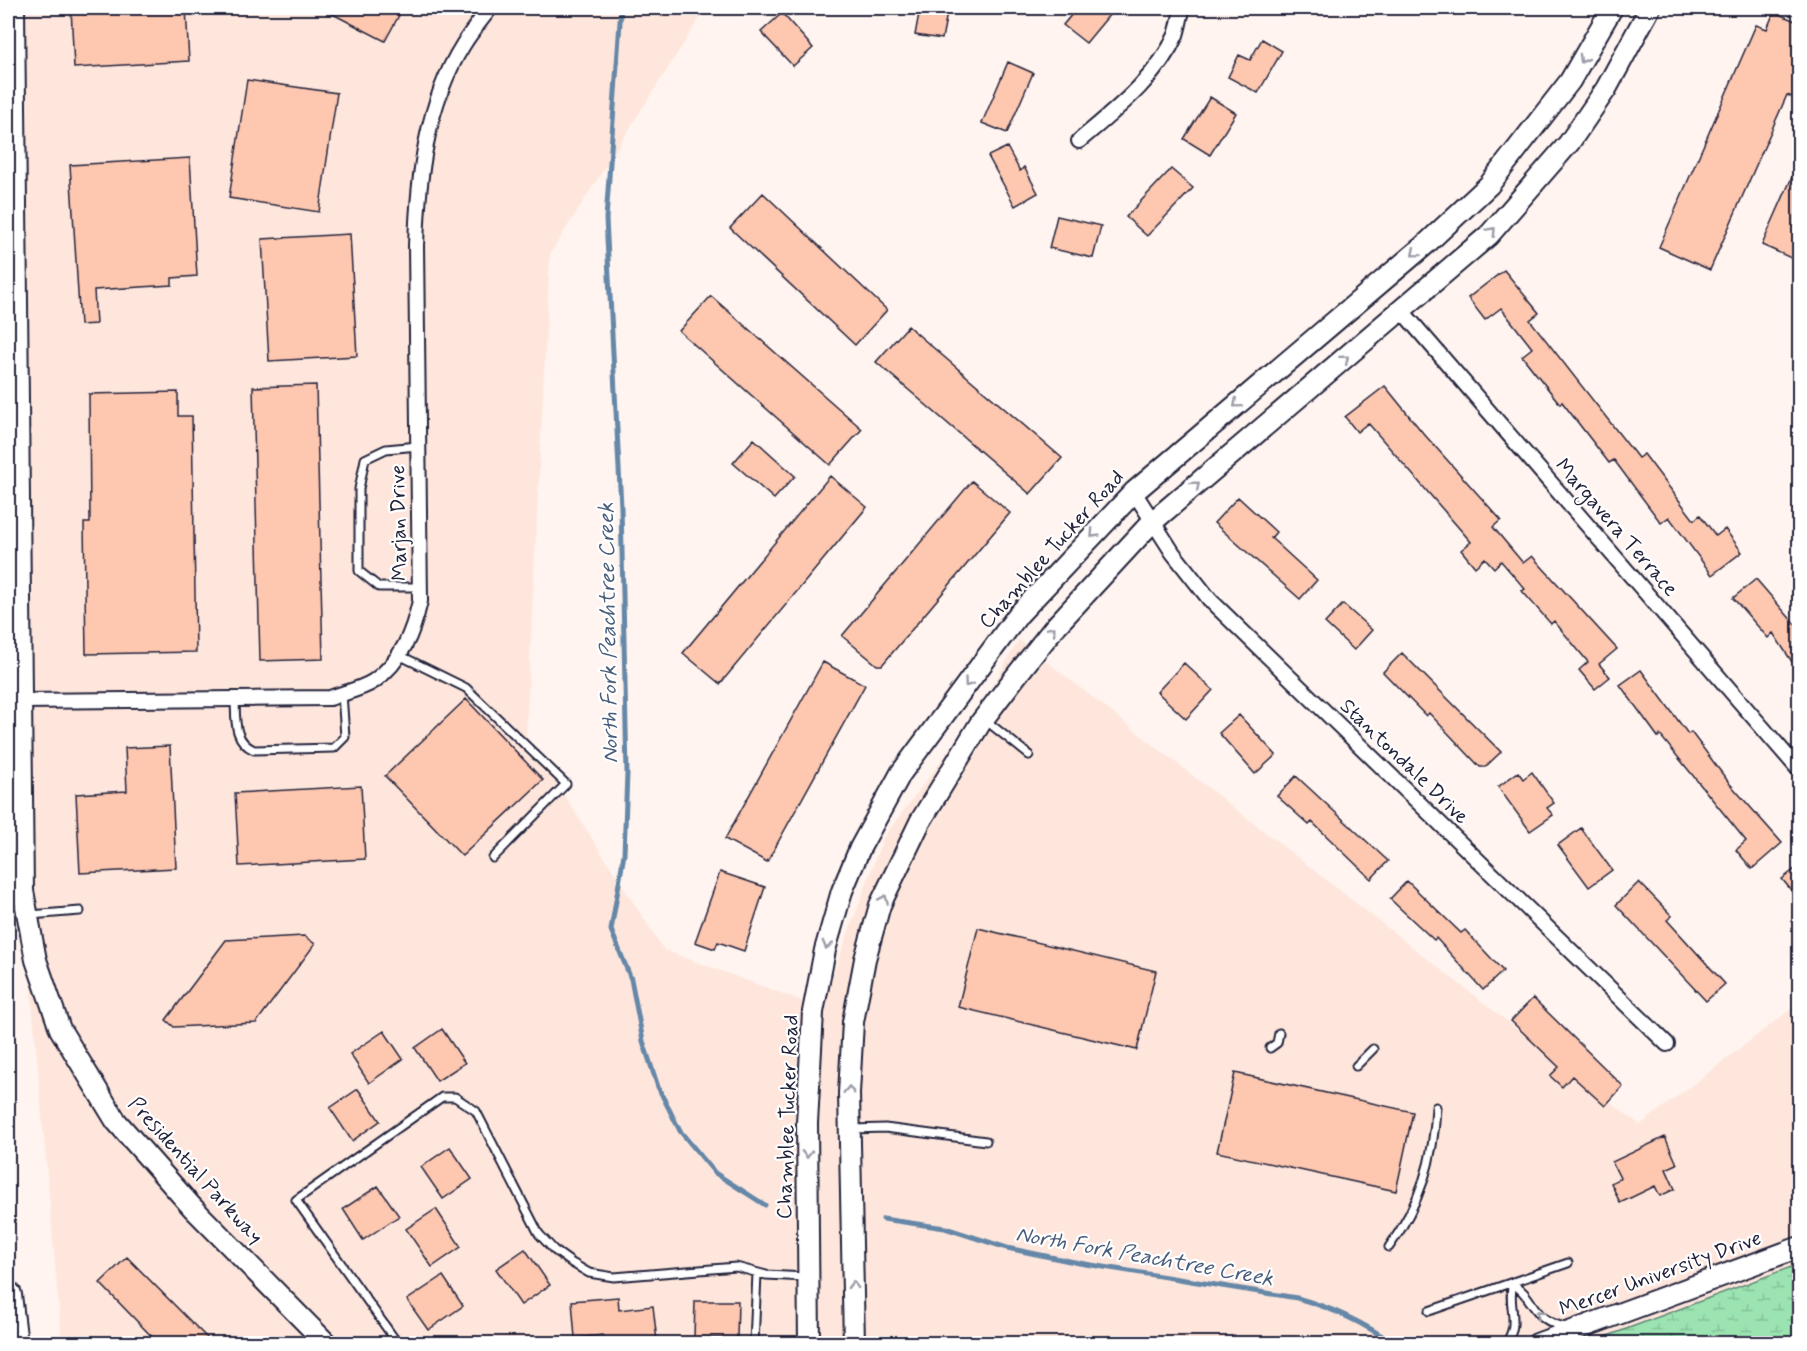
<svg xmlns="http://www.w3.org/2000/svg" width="1807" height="1351" font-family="Mynerve,sans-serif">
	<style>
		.built { fill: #fee6dc }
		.wetland { fill: url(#wetland-marsh); stroke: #5e8276; stroke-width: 1.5 }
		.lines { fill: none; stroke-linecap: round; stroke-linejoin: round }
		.stream { stroke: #6587a8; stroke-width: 5 }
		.building { fill: #fdc7b0; stroke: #22223b; stroke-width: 1.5 }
		.lane-casing { stroke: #22223b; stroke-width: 11 }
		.street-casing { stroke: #22223b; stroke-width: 18 }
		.secondary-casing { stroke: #22223b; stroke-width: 24 }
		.highway-casing { stroke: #22223b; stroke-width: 30 }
		.lane { stroke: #fff; stroke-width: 7 }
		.street { stroke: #fff; stroke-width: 14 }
		.secondary { stroke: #fff; stroke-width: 20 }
		.highway { stroke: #fff; stroke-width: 26 }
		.oneway { stroke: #9c9ca7 }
		.labels { text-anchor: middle; stroke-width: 4.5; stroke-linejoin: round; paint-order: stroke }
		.street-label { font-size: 21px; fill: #22223b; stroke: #fff }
		.water-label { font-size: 22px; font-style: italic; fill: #495d7b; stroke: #fff }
	</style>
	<defs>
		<pattern id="wetland-marsh" width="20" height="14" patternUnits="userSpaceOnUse" patternTransform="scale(1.5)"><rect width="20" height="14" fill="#9be3b1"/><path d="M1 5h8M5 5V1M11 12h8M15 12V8" fill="none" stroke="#85c299"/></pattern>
	</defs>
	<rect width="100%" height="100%" fill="#fff4ef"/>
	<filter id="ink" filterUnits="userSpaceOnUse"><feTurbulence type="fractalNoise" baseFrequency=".0167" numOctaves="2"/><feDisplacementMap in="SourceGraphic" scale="12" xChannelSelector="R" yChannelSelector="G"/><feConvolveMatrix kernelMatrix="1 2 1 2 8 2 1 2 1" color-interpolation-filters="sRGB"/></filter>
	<g filter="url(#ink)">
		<path class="built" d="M14 8H706L550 254 526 736 664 950 821 1008 883 838 975 716 1019 640 1640 1125 1799 1003V1264L1589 1344 62 1343 29 969Z"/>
		<path class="wetland" d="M1799 1264V1343H1589Z"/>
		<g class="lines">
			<path class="stream" d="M621 8 606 219 621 507 627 773 624 854 611 930 631 979 643 1041 658 1087 680 1131 715 1173 765 1205
				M883 1219 945 1228 1007 1248 1079 1263 1297 1298C1333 1308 1364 1323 1394 1344"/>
		</g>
		<path class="building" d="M71 8H186L189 61 74 68Z
			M321 8H403L385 41Z
			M920 8H948L942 39 915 35Z
			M1077 8H1115L1086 43 1063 25Z
			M1774 12 1800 23V100L1787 95 1710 270 1659 247 1756 25 1767 29Z
			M782 13 813 48 793 66 761 32Z
			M1262 39 1282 51 1258 93 1228 77 1239 55 1250 60Z
			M1008 62 1033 73 1007 133 982 123Z
			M247 80 337 93 319 212 229 198Z
			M1210 97 1236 113 1210 155 1184 139Z
			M1007 147 1020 171 1024 167 1038 193 1015 206 988 156Z
			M190 158 197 276 172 278V285L94 290 96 324 80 325 70 165Z
			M1800 159V262L1762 245Z
			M1171 169 1193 188 1147 236 1126 217Z
			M763 193 887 310 855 345 730 228Z
			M1057 216 1101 226 1093 258 1049 248Z
			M350 234 357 356 269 361 262 239Z
			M1504 270 1539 313 1530 320 1638 458 1644 454 1694 520 1700 515 1716 536 1725 529 1742 552 1712 575 1669 517 1661 523 1614 460 1609 463 1562 402 1560 404 1522 356 1532 348 1501 308 1485 320 1468 298Z
			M711 296 862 429 830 465 679 331Z
			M908 326 1062 458 1030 494 876 362Z
			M316 385 323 659 260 661 253 387Z
			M1385 386 1423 433 1501 520 1493 527 1523 563 1532 556 1617 649 1599 664 1610 677 1595 689 1579 670 1588 662 1554 621 1551 624 1522 591 1525 589 1501 561 1494 568 1485 558 1475 567 1461 550 1471 542 1368 423 1357 432 1345 417Z
			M178 392V416H192L196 652 86 654 84 523H90L89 394Z
			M754 439 795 476 774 499 733 463Z
			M830 476 867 507 720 684 683 653Z
			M972 481 1010 513 882 665H877L842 636Z
			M1238 497 1276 532 1271 538 1317 580 1300 599 1214 523Z
			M1756 579 1800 630V674L1773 633 1768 638 1733 598Z
			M1343 604 1372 630 1354 650 1325 623Z
			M1402 653 1501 752 1485 767H1480L1429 713 1426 716 1383 672Z
			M823 662 865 685 767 862 725 839Z
			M1184 663 1213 690 1186 719 1157 692Z
			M1641 670 1688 734 1691 732 1730 784 1782 843 1752 869 1736 850 1746 841 1660 735 1658 737 1620 685Z
			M466 699 543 780 462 856 385 776Z
			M1239 715 1276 755 1255 774 1219 733Z
			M170 746 176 868 80 873 76 794 127 791 125 748Z
			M1518 772 1523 779 1532 772 1554 803 1547 808 1553 815 1530 831 1498 787Z
			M1296 776 1388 861 1371 879 1312 822 1309 825 1277 796Z
			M361 786 365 859 239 866 235 793Z
			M1581 828 1612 870 1589 887 1558 845Z
			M1800 865V901L1782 879Z
			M720 872 765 887 744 951 718 942 715 949 695 942Z
			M1407 881 1461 933 1465 930 1503 971 1483 990 1436 938 1434 940 1390 899Z
			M1639 882 1672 916 1667 920 1725 984 1706 1001 1616 905Z
			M978 928 1156 971 1137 1050 958 1007Z
			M304 936 315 944 256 1023 174 1027 166 1020 226 940Z
			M1533 998 1623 1086 1605 1106 1572 1076 1562 1087 1550 1076 1559 1067 1511 1021Z
			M442 1029 465 1063 437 1081 415 1048Z
			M384 1031 403 1059 369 1083 350 1054Z
			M1235 1073 1413 1112 1396 1191 1217 1152Z
			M358 1089 380 1121 352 1141 330 1108Z
			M1665 1137 1677 1164 1666 1169 1675 1189 1660 1196 1655 1186 1620 1203 1611 1183 1620 1178 1612 1162Z
			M450 1147 472 1179 443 1199 421 1167Z
			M378 1186 399 1216 363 1240 343 1209Z
			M436 1209 461 1247 432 1267 406 1229Z
			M525 1249 550 1285 521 1305 496 1269Z
			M127 1257 213 1344H159L100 1283Z
			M443 1276 463 1306 428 1330 407 1300Z
			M618 1297 619 1310 653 1306 657 1341 604 1344 603 1335 575 1338 572 1301Z
			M695 1301H738L737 1338H694Z"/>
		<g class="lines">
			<g class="lane-casing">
				<path id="lane" d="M418 446 386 449 365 459 359 489V571L379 587H419
					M399 655 466 688 566 784 493 858
					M235 700C236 719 233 741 254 750L334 748 345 737 342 693
					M984 719 1029 755
					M30 915 80 911
					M1270 1048 1277 1043 1279 1033
					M1356 1066 1373 1049
					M852 1129 885 1128 986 1141
					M1389 1247C1420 1204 1434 1160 1436 1107
					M1429 1311 1568 1263
					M398 1344 296 1200 442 1097H455L476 1111 539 1234 554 1250 572 1263 589 1273 614 1277 736 1267 766 1275 806 1277
					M754 1344 757 1273
					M1505 1344C1522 1323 1506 1304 1513 1284 1536 1298 1530 1319 1565 1327"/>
			</g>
			<g class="street-casing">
				<path id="street" d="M1079 141C1114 111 1157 78 1176 35 1179 26 1180 16 1183 8
					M1402 311 1800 771
					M1134 492 1173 553 1210 600 1667 1044
					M20 701 330 698C343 693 362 689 374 681 402 661 413 632 420 601L416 246C418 178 426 104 463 45 471 32 481 20 490 8"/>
			</g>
			<g class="secondary-casing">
				<path id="secondary" d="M14 8 23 891 36 960 60 1029 116 1121 192 1207 327 1344
					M809 1344 807 1123 813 1012 825 950 842 891 860 848 901 773 1018 615 1134 492 1426 244 1489 185 1570 81 1612 8
					M854 1344 849 1093 853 1022 865 959 880 905 920 822 981 722 1016 676 1054 628 1151 523 1489 235 1569 143 1606 89 1650 8
					M1537 1344 1800 1247"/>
			</g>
			<g class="highway-casing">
				<path id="highway" d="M8 1295 14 1344"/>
			</g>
			<use href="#lane" class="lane"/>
			<use href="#street" class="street"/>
			<use href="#secondary" class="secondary"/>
			<use href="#highway" class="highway"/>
		</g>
		<defs><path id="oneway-chevron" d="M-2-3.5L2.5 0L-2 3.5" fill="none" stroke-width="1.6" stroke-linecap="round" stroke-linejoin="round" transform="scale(1.5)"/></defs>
		<g class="oneway">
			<use href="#oneway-chevron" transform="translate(1583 59) rotate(119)"/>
			<use href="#oneway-chevron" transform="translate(1492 231) rotate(-47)"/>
			<use href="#oneway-chevron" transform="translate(1415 253) rotate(140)"/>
			<use href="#oneway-chevron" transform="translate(1345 359) rotate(-40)"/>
			<use href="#oneway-chevron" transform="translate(1237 404) rotate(140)"/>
			<use href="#oneway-chevron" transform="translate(1196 485) rotate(-40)"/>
			<use href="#oneway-chevron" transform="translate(1094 534) rotate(133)"/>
			<use href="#oneway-chevron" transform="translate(1052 630) rotate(-50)"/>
			<use href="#oneway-chevron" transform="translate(968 683) rotate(126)"/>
			<use href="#oneway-chevron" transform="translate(884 899) rotate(-66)"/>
			<use href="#oneway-chevron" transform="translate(827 945) rotate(105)"/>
			<use href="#oneway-chevron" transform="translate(849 1090) rotate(-88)"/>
			<use href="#oneway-chevron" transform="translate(807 1154) rotate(89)"/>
			<use href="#oneway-chevron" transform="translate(853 1285) rotate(-91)"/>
			<use href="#oneway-chevron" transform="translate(1540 1314) rotate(-137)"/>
		</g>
	</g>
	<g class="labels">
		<g class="street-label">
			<text transform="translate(398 523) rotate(-91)" y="7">Marjan Drive</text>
			<text transform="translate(1617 527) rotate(49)" y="7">Margavera Terrace</text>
			<text transform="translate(1051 549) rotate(-48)" y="7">Chamblee Tucker Road</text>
			<text transform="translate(1405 761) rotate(44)" y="7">Stantondale Drive</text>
			<text transform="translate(787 1117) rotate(-88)" y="7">Chamblee Tucker Road</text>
			<text transform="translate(196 1170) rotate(48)" y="7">Presidential Parkway</text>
			<text transform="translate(1660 1273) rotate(-20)" y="7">Mercer University Drive</text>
		</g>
		<g class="water-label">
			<text transform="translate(607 633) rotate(-91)" y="8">North Fork Peachtree Creek</text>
			<text transform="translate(1145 1255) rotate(10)" y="8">North Fork Peachtree Creek</text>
		</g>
	</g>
	<rect width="1807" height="1351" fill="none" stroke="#fff" stroke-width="30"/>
	<rect x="15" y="15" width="1777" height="1321" fill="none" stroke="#22223b" stroke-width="2" filter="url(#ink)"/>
</svg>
